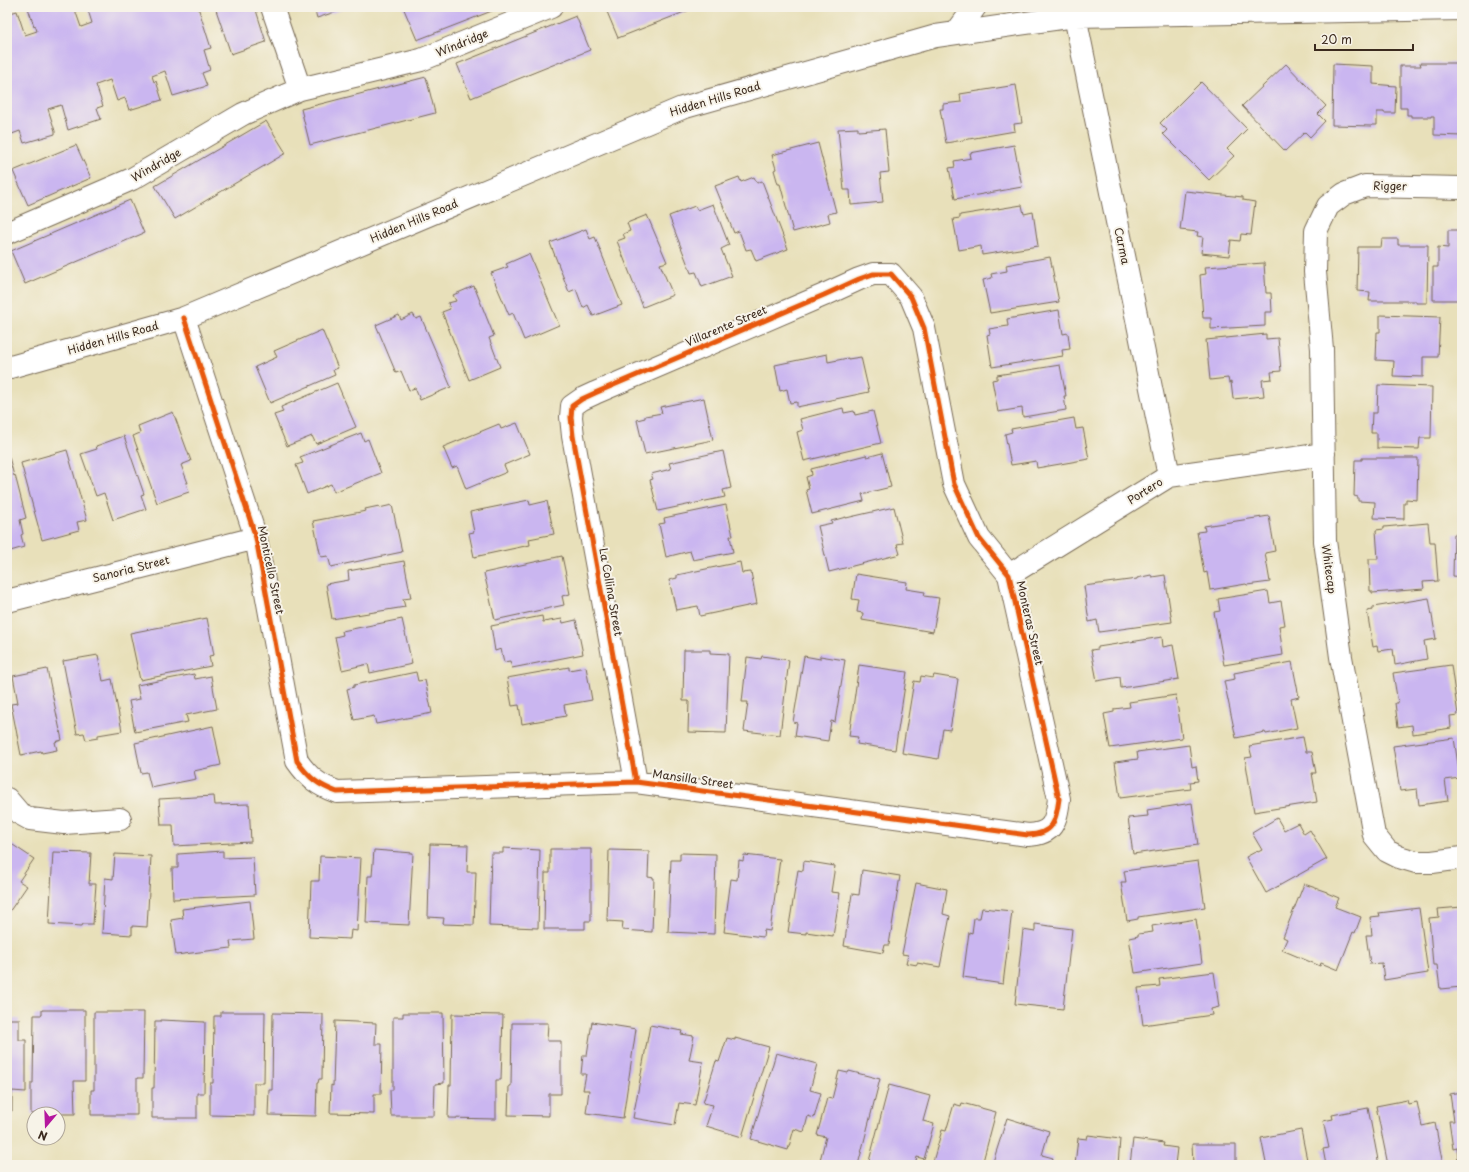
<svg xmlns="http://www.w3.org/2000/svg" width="1469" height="1172" font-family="'Playpen Sans',sans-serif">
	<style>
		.building { fill: #cab6f0 }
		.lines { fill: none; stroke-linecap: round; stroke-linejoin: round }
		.minor-casing { stroke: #786a55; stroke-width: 24 }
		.minor { stroke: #fff; stroke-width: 22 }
		.cycleway-casing { stroke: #f7f3e8; stroke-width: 8 }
		.cycleway { stroke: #e8590c; stroke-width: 5 }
		.labels { text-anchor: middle; stroke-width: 4; stroke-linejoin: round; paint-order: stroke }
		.street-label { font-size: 11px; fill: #3b2a1e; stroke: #f7f3e8 }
	</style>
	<rect width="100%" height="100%" fill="#f7f3e8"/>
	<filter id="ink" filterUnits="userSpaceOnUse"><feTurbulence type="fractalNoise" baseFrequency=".025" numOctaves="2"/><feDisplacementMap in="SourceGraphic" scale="8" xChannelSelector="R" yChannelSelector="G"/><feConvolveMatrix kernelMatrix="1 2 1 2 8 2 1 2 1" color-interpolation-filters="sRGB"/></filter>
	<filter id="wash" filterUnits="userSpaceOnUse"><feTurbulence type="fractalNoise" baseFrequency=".012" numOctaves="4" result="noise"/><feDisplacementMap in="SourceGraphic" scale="16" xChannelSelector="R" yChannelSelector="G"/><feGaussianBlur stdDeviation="0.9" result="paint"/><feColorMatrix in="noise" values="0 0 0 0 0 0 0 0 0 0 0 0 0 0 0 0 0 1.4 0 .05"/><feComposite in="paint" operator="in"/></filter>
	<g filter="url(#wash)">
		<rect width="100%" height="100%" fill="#e8e0ba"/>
		<g id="blocks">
			<path class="building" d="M29 7H74L81 27 92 23 87 7H198L211 48 204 50 210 70 202 73 207 86 173 96 165 71 152 76 154 82 156 81 162 100 129 110 125 98 117 101 110 80 96 85 103 106 97 108 101 119 68 130 61 105 48 109 55 131V134L24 143 20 131 12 134 7 120V14L17 11 25 35 37 31 35 25 34 26 28 8Z
				M215 7H255L266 42 231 54Z
				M314 7H350L317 18Z
				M403 7H502L417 40Z
				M605 7H697L618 38Z
				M576 16 590 50 471 98 457 64Z
				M1420 63H1460V74H1462V136L1434 135V116H1431V117H1411V115H1407V108H1400V66H1421Z
				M1286 64 1326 106 1318 114 1325 121 1310 137 1305 132 1285 151 1242 106Z
				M1333 64 1373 66V84L1396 86 1395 113H1384V112H1377V125H1372V126L1332 125Z
				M426 77 435 113 310 145 301 109Z
				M1201 82 1247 129 1227 149 1234 156 1209 180 1163 134 1167 130 1160 123Z
				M1016 85 1022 123 1014 124 1015 131 946 143 940 109H943V104L961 102 960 94Z
				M266 121 286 153 175 219 155 186Z
				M858 128V131L885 129 889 172 880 173 883 202 851 205 850 190H844L838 129Z
				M818 143 836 212 828 214 830 222 793 232 780 184H778L774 170 776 169 772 155Z
				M76 145 91 178 28 205 13 171Z
				M1014 145 1022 187 955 199 949 168 955 167 954 161 971 158 970 153Z
				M739 177 741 182 754 177 757 183 762 181 788 249 756 261 751 249 746 250 739 231 734 233 715 186Z
				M1185 191 1243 197V200L1255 202 1251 235 1241 234 1240 241 1231 240 1229 256 1201 253 1203 237 1197 236 1198 232 1180 230Z
				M130 200 144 233 25 284 11 251Z
				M713 204 729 245 721 249 732 276 702 287 696 272 691 273 669 216 695 206 697 210Z
				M1022 205 1024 214 1033 212 1038 246 982 255 981 246 959 250 953 219 960 218V215Z
				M647 215 667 262 660 264 673 295 643 307 617 241 625 238 623 234 630 231 627 223Z
				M586 229 590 239 595 237 622 305 593 316 588 305 583 308 576 289 569 292 550 243Z
				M1448 230H1462V300H1433V267H1438V247L1448 248Z
				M1382 239H1398V245H1428L1427 303H1416V301H1369L1370 292 1357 291 1358 247H1381Z
				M529 254 559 325 524 340 513 313 509 315 491 273 508 267 506 264Z
				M1050 257 1059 302 990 313 983 280 992 278 991 274 1007 271 1006 265Z
				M1264 263 1266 293H1271L1272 312H1265V326L1211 329V318H1203L1200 275 1206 274 1205 267Z
				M474 286 494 336 489 338 500 367 469 380 442 312 450 309 448 303 456 301 453 295Z
				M1059 310 1063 334 1068 333 1070 349 1062 350 1063 356 992 367 987 335 990 334 989 329 1008 326 1007 319Z
				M413 314 416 319 421 317 451 387 420 400 415 388 409 390 401 371 396 373 376 325 399 315 401 320Z
				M1380 315 1440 317 1438 357H1423V377L1393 376 1394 361 1376 360 1377 332H1380Z
				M322 330 338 368 333 370 335 375 270 403 255 367 277 357 274 351Z
				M1266 334V339L1278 338 1281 371 1271 372 1272 379 1262 380 1264 396 1233 399 1231 382 1229 383 1228 378 1210 380 1206 340Z
				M827 354 828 362 848 358V359L861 357 869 392 797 407V402L790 403 787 389 780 391 775 365Z
				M1060 365 1066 396H1064L1066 410 1023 417 1022 408 998 412 992 380 997 379V375Z
				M337 383 356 427 316 444 312 436 287 446 274 415 283 412 281 407Z
				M1378 385 1432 387 1431 438H1420L1419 449 1377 448V433H1371L1372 413H1377Z
				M704 398 713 440 645 454 637 420 645 418V416L662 413 660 407Z
				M843 408 844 413 854 411 855 415 873 411 881 443 804 461 797 432 803 430 800 419Z
				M173 412 191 461 181 465 188 483H186L189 492 157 503 133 436 140 433 138 426Z
				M1074 418 1076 429 1083 428 1089 459 1037 468 1036 461 1011 465 1005 434 1012 432 1011 429Z
				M517 423 530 454 504 465 507 472 466 489 457 466 452 468 443 447 499 424 501 429Z
				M361 433 364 441 368 439 381 473 334 492 331 484 307 494 296 465 303 463 300 457Z
				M124 436 144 494 141 495 146 509 113 520 104 493 96 496 81 454 97 449 96 446Z
				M67 450 87 520 77 522 79 530 42 540 21 463Z
				M723 451 731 488 723 490 725 497 658 511 650 480 653 479 651 474 671 469 669 463Z
				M882 453 891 487 862 494 864 501 812 514 806 490 809 489 806 477 812 475 811 469 866 455 867 457Z
				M7 457H9L14 476 15 475 26 518 20 520 23 534 21 535 24 547 7 552Z
				M1362 458H1418L1417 500 1406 499V503H1404V519L1374 518 1375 502 1358 501V497L1354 496 1355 460H1362Z
				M1461 487H1462V520H1459Z
				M529 500 530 505 547 501 554 534 529 539 530 545 474 557 469 533 474 532 470 512Z
				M392 505 402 552 331 567 328 556 321 557 313 521 366 511 365 509 379 506V508Z
				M726 505 733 536H730L733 552 693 560 690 551 666 557 659 524 665 523 664 518Z
				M894 507 903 543 897 544 900 554 829 572 818 526 832 523 831 521 846 517V518Z
				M1269 516 1275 551 1265 553 1270 582 1247 585 1246 584 1210 590 1207 572 1204 573 1197 532 1205 531 1204 526Z
				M1428 523 1430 542H1435L1438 581 1423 582 1424 589 1372 593V591H1370L1369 559H1378L1376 530 1384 529V527Z
				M1454 534H1462V577L1453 576Z
				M562 556 570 594 562 596 564 605 495 620 484 573Z
				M404 561 411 598 403 599 405 607 332 619 326 584 349 580 348 571Z
				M740 562 742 573 751 572 757 604 700 616 698 606 676 610 669 580 677 578V575Z
				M856 574 907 582 906 589 925 592 924 596 939 598 933 632 862 620 863 613 857 612 859 600 852 599Z
				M1151 575 1152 577 1165 575 1172 622 1099 632 1097 620 1089 622 1084 586 1137 579V578Z
				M1268 591 1270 603 1281 601 1285 625 1279 626 1283 655 1224 665 1214 612 1220 611 1218 599Z
				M1429 598 1436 639 1424 641 1427 659 1395 665 1393 649 1378 651 1377 646 1373 647 1367 611 1373 610V607Z
				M542 616 543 622 562 619 563 623 576 620 583 654 512 668 510 661 504 662 501 649 495 651 491 626Z
				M207 618 214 655 209 656 211 666 140 680 130 633Z
				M402 619 412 664 370 673 368 664 342 670 335 637 343 635 342 631Z
				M1162 637 1163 647 1173 645 1179 679 1121 688 1120 677 1097 681 1091 650 1098 649V647Z
				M684 650H710V653L729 654 726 733 688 732 689 701H683Z
				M98 655 103 681 112 679 122 731 98 735V738L86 740 84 733 77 734 63 661Z
				M762 656 789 660 780 735 744 731 748 702H742L747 657 761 659Z
				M804 656 820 659V656L845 660 835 722 831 721 828 741 795 736 797 723 793 722Z
				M1292 662 1299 697 1291 699 1297 728 1266 734 1265 732 1236 738 1224 681 1235 679 1234 673Z
				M859 665 907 672 895 750 857 744 858 737 849 736Z
				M1451 665 1458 715 1450 716 1451 728 1413 734 1412 725 1398 727 1395 703H1398L1393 673Z
				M569 667V670L586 667 592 700 564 705 566 716 522 724 519 705 512 706 507 678Z
				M47 669 62 740 55 742 57 750 42 753 41 751 21 755 11 704 18 703 13 676Z
				M416 672 418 681 425 680 432 713 376 724 374 716 354 720 347 689 354 687V685Z
				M194 674 195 679 211 676 217 709 186 715 188 722 135 732 129 701 140 699 137 685Z
				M934 675 958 679 950 730 943 729 938 759 902 753 914 681 920 682 921 676 933 678Z
				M1176 695 1182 738 1110 748 1104 714 1114 712V709L1130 707 1129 702Z
				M213 726 221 765 194 771 196 779 151 788 147 772 141 773 135 743Z
				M1303 737 1306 752H1312L1316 773H1312L1317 802 1254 812 1245 758 1252 757 1249 746Z
				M1454 738 1460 778 1445 780 1448 801 1419 805 1417 789 1400 791 1393 746Z
				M1189 745 1192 767 1196 766 1198 781 1190 782 1191 789 1120 798 1115 762 1138 759 1137 752Z
				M214 796 215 805 249 804 251 842 174 846 173 825H161L159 799Z
				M1192 803 1198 845 1133 854 1128 818 1148 816 1147 810Z
				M1277 818 1284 830 1298 823 1304 834 1310 830 1327 859 1266 893 1246 857 1257 851 1258 852 1262 850 1252 833Z
				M7 841 34 859 19 881 27 886 7 915Z
				M430 844 468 845 467 872H476L474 925 443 924 444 918 428 917Z
				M503 848 540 850 538 928 489 926 491 853H503Z
				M550 849H591V921H585V929H544L545 873H550Z
				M374 850 413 853 409 925 366 923 368 876H372Z
				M609 850 649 851 648 877 654 878 652 932 622 930 623 922 607 921Z
				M223 851V858L253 857 255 895 173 899 172 868H178V854Z
				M53 852 91 853 89 884H96L93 924H83L82 926 49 924Z
				M680 853 716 854 714 934 668 932 671 860H680Z
				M115 854 151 856 147 927 132 926V935L102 933 105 878 113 879Z
				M744 855 780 859 770 931 764 930 763 937 724 932 731 879 737 880 739 860 743 861Z
				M320 856 361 858 357 931 351 930 350 939 309 937 311 881H319Z
				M804 861 835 866 831 892 840 893 833 936 806 932V934L788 932 798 870 803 871Z
				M1198 861 1205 907 1138 917V919L1127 921 1121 882H1126L1124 871Z
				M862 870 900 876 889 945H885L883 953 844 946 852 894 859 895Z
				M916 883 947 889 943 914 950 916 940 967 917 963V965L906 963 908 955 902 954Z
				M1304 884 1327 892V893L1339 898 1335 907 1361 917 1355 933 1353 932 1338 970 1321 963 1320 966 1282 950 1287 939 1283 937Z
				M250 901 254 939 230 941 231 948 176 955 171 920 183 918 182 909Z
				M1462 907V987L1440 989 1437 965H1433L1429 918 1439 917 1438 909Z
				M982 908 1012 911 1003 984 976 980 977 979 963 977 969 932 972 933 974 918H980Z
				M1419 908 1428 973 1384 980 1382 963 1370 964 1366 935H1372L1370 917 1380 916 1379 913Z
				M1196 919 1202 963 1135 973 1129 938 1138 936V934L1153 932 1152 926Z
				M1035 924 1072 929 1063 1009 1015 1004 1023 930 1035 932Z
				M1214 972 1219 1007 1211 1009 1212 1015 1143 1025 1138 988 1160 986 1159 979Z
				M42 1010H85V1081H74L75 1114H31V1083H33L34 1015H42Z
				M94 1012H144L143 1078H137V1115H91V1090H94Z
				M221 1012H265L264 1083H254V1116L210 1115V1083H213L214 1016H221Z
				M273 1013 323 1014 322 1079H319L318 1083H317L316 1116 268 1115 269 1090H272Z
				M403 1013H443L444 1083 435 1084 434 1116H391L390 1090H393V1017H403Z
				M452 1014 503 1015 501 1080H496V1119L448 1118 449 1085H451Z
				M7 1019H19V1040H26V1092L12 1091V1111H7Z
				M161 1020 205 1022 204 1093H197V1118H152V1088H154L155 1021H161Z
				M335 1021 376 1023 375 1044H382L381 1094H374V1114L330 1113 331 1085 333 1086Z
				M592 1022 636 1029 623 1118 586 1113 589 1090H583L586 1074H581L583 1055H587Z
				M512 1023H548L547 1041H561V1094H549V1116L508 1115 509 1086H511Z
				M650 1025 682 1031 681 1034 694 1036 689 1060 703 1062 695 1105 679 1103 675 1125 633 1118Z
				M727 1038 735 1040V1038L769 1047 742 1137 706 1126 713 1105 703 1103 716 1061 719 1062Z
				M776 1053 817 1064 810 1090 821 1093 814 1118 808 1116 804 1132 794 1129 788 1150 751 1139Z
				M839 1071 848 1073 849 1071 880 1079 858 1165H839L820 1160 826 1137 817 1135 827 1098 832 1099Z
				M889 1085 930 1096 923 1121 934 1124 924 1159 917 1157 915 1165H868Z
				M1462 1092V1162H1458L1457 1148 1453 1149 1449 1121H1454L1450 1094Z
				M1407 1100 1408 1104 1417 1102 1422 1126 1435 1123 1443 1165H1388L1376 1106Z
				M962 1103 996 1112 982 1165H932L942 1130 946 1131 954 1104 961 1106Z
				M1368 1108 1379 1165H1326L1323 1149 1329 1148 1323 1121 1333 1119 1332 1115Z
				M1007 1118 1049 1131 1042 1155 1053 1158 1051 1165H992Z
				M1301 1130 1308 1165H1258L1266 1163 1261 1138Z
				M1088 1135 1120 1139 1118 1165H1075L1078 1138 1087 1139Z
				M1133 1139 1164 1143 1163 1146 1177 1148 1175 1165H1130Z
				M1192 1144H1236V1165H1193Z"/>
		</g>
	</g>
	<g filter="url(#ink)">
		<use href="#blocks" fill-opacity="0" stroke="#786a55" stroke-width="1"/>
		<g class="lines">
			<g class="minor-casing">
				<path id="minor" d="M272 7 300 89
					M1075 16 1169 476
					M956 33 975 7
					M1462 188 1365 186 1344 194 1328 206 1316 231 1315 272 1322 349 1325 541 1341 657 1374 835 1387 851 1399 857 1416 862H1432L1462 858
					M7 233 132 179 243 114 300 89 421 60 551 7
					M184 318 256 538 297 761C309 778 318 785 337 792L636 782 1028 835C1053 834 1056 822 1059 799L1009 575 979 538 954 484 924 328 911 297 891 274H873L859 279 824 295 595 393 582 399 572 406 571 417 573 436 636 782
					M7 368 184 318 682 108 936 36 1075 16 1462 9
					M1009 575 1169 476 1324 454
					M7 601 256 538
					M7 799 19 813 30 819 64 823 120 819"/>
			</g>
			<use href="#minor" class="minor"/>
			<g class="cycleway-casing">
				<path id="cycleway" d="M184 318 256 538 297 761C309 778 318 785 337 792L636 782 1028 835C1053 834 1056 822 1059 799L1009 575 979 538 954 484 924 328 911 297 891 274H873L859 279 824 295 595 393 582 399 572 406 571 417 573 436 636 782"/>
			</g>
			<use href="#cycleway" class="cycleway"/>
		</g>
	</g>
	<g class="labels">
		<g class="street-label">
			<text transform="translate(462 43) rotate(-22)" y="4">Windridge</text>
			<text transform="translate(715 99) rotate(-17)" y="4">Hidden Hills Road</text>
			<text transform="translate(156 165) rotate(-30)" y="4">Windridge</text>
			<text transform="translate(1390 186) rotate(1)" y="4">Rigger</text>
			<text transform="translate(414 221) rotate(-23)" y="4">Hidden Hills Road</text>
			<text transform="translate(1122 246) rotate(78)" y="4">Carma</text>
			<text transform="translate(726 326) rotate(-23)" y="4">Villarente Street</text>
			<text transform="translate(113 338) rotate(-16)" y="4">Hidden Hills Road</text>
			<text transform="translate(1145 491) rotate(-32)" y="4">Portero</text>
			<text transform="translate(131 569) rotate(-14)" y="4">Sanoria Street</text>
			<text transform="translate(1329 569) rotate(82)" y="4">Whitecap</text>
			<text transform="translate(271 570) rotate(78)" y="4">Monticello Street</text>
			<text transform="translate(611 592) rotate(80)" y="4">La Collina Street</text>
			<text transform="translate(1030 623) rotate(77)" y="4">Monteras Street</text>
			<text transform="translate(693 779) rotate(8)" y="4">Mansilla Street</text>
		</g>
	</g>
	<rect width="1469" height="1172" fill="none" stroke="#f7f3e8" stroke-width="24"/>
	<g transform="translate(46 1126) rotate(199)"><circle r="19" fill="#f7f3e8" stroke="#aca397"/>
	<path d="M0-3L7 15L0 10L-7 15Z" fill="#b5179e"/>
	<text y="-6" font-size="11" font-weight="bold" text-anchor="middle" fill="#3b2a1e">N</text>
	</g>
	<path d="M1315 44v6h98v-6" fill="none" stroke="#3b2a1e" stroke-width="2"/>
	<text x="1321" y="44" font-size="12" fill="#3b2a1e" stroke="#f7f3e8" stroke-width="3" paint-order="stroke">20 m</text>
</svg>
